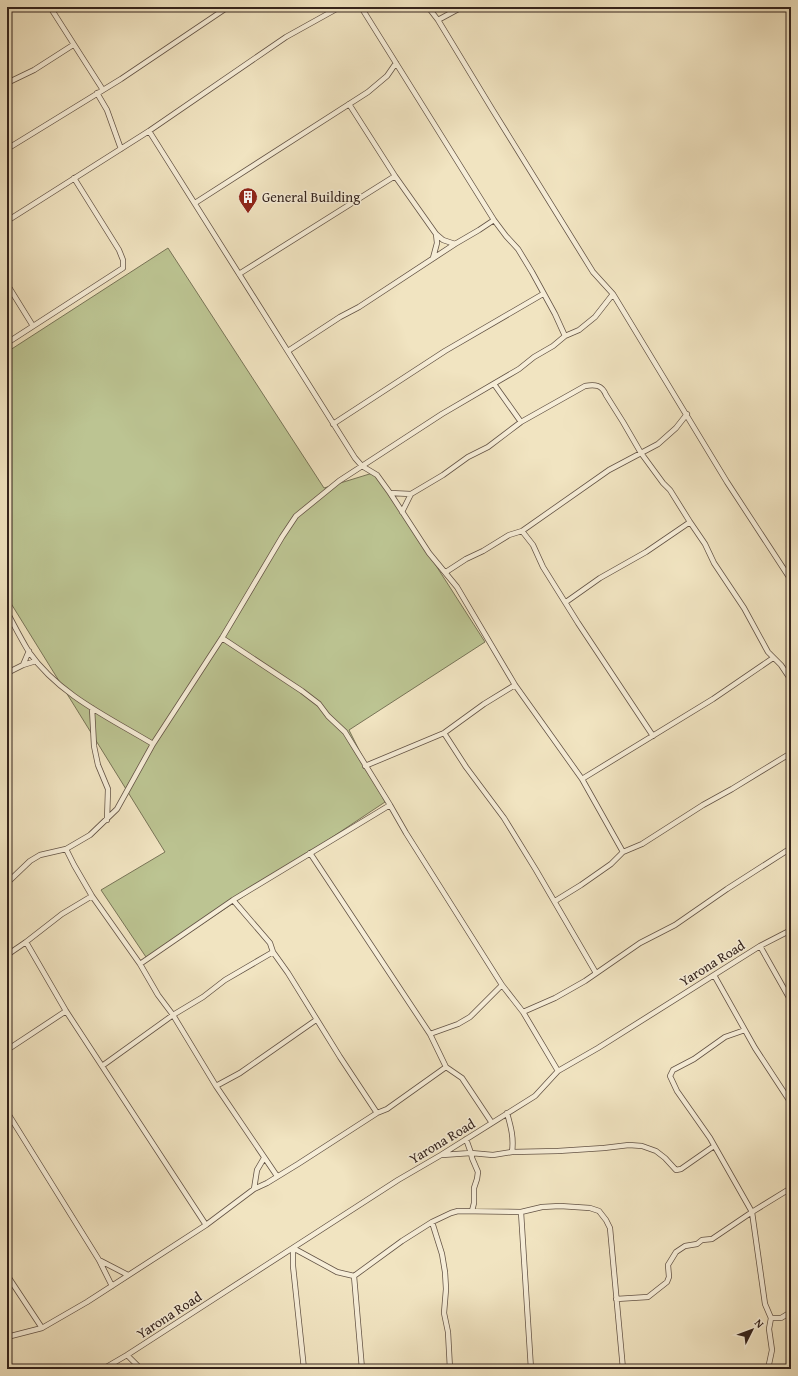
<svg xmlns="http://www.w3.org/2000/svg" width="798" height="1376" font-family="'Gentium Book Plus',serif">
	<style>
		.green { fill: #bcc492; stroke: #787457 }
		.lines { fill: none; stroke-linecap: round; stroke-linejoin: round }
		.street-casing { stroke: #635345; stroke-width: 6 }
		.street { stroke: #f6edd7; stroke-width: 4.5 }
		.labels { text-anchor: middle; stroke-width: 3; stroke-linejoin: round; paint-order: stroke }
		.poi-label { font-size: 14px; fill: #34231c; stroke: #f6edd7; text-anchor: start }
		.street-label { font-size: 14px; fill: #34231c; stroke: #f6edd7 }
	</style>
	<rect width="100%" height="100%" fill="#f1e4c1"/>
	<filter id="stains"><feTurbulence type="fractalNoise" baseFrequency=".005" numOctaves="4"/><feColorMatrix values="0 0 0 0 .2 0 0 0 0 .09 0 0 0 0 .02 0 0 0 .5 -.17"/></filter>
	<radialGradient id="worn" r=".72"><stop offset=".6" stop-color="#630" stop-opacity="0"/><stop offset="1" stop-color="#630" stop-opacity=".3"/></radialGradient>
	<path class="green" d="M168 248 324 488 376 472 485 642 349 730 385 802 148 960 101 890 165 852 7 597V352Z"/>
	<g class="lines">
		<g class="street-casing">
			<path id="street" d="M50 7 103 90
				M361 7 494 220 506 236 518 249 532 272 555 314 565 336
				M428 7 438 20 492 109 593 272 613 294 727 482 791 580
				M438 20 462 7
				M7 83 34 70 73 45
				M97 93 107 110 121 149
				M349 104 395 176 436 234 443 240 455 244
				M149 131 355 458 362 466 377 475 390 493 429 553 457 587 515 685 582 779 623 852
				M7 149 121 79 228 7
				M195 203 368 92 387 76 396 63
				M7 221 149 131 286 37 340 7
				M433 258 437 243 436 234
				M239 274 395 176
				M7 284 33 326
				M7 343 123 268V260L119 250 74 178
				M288 351 340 317 359 307 455 244 479 230 494 220
				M494 384 521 422
				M333 424 445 351 543 294
				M390 493 411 494
				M402 512 411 494 443 475 468 457 488 447 521 422 585 386C595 384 602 385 606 395L623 422 641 453 663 483 670 490 690 522 705 544 714 563 744 608 768 652 781 665 791 680
				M522 531 533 545 543 567 578 623 653 736
				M446 572 466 559 483 551 509 535 522 531 609 470 658 444 676 428 687 414
				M566 602 600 578 646 552 690 522
				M7 612C14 625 21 639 29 652 59 695 110 718 153 744
				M222 638 302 691 319 704 328 716 345 732 390 805 406 833 502 985 523 1012 558 1071
				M23 665 29 651
				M7 673 23 665 36 661
				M92 708 94 746 98 765 108 789 107 820
				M444 733 466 767 504 818 536 870 596 973
				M365 766 444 733 484 704 515 685
				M582 779 713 699 773 658
				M66 849 74 865 92 896 140 964 158 995 173 1015 216 1086 277 1176
				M310 853 430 1034 446 1067 462 1078 492 1123
				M7 883 30 861 40 855 66 849 90 835 117 809 153 744 222 638 282 537 296 516 339 481 442 414 519 369 534 357 553 346 565 336 579 330 595 317 613 294
				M233 900 270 943 273 952 288 973 340 1057 377 1113
				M555 901 581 885 611 864 623 852 642 844 703 805 732 789 791 753
				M26 942 66 1011 206 1225
				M760 946 791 1001
				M7 955 26 942 62 914 92 896
				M140 964 233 900 390 805
				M714 975 755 1048 791 1103
				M523 1012 555 998 585 981 640 943 675 925 727 889 791 848
				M745 1030 725 1037 694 1059 673 1070 670 1076 677 1091 710 1138 752 1212 765 1304 771 1318 769 1329 772 1350 768 1369
				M430 1034 458 1024 470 1017 502 985
				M7 1050 66 1011
				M102 1066 173 1015 203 997 225 980 273 952
				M216 1086 240 1073 316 1020
				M7 1112 99 1260 112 1286
				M507 1113C511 1127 514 1138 512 1152
				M466 1139 471 1153 472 1158 478 1172 477 1179 474 1188V1203L472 1211
				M442 1155 471 1153 493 1155 512 1152 558 1151 604 1148 629 1145 642 1146 656 1151 665 1158 676 1170 681 1169 714 1146
				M254 1189 257 1170 264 1158
				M521 1212 531 1369
				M432 1222 442 1254 445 1272 446 1289 444 1313 448 1332 450 1369
				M99 1260 128 1275
				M7 1275 42 1328
				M354 1276 402 1241 432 1222 451 1213 458 1211 521 1212 542 1207 560 1206 590 1208 599 1211 606 1220 610 1228 623 1369
				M354 1276 362 1369
				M616 1299 648 1297 667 1282 669 1277 668 1265 676 1252 685 1246 697 1244 702 1240 712 1239 752 1212 791 1188
				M771 1318H781L791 1312
				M7 1337 42 1328 87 1302 206 1225 254 1189 267 1183 298 1164 377 1113 387 1109 446 1067
				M127 1355 141 1369
				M103 1369 127 1355 398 1180 441 1155 535 1096 558 1071 598 1048 760 946 791 930
				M304 1369 293 1266V1248L337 1272 354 1276"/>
		</g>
		<use href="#street" class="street"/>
	</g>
	<defs>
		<g id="building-pin" transform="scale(1)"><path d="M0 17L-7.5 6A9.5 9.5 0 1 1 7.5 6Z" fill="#8f2418" stroke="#f6edd7"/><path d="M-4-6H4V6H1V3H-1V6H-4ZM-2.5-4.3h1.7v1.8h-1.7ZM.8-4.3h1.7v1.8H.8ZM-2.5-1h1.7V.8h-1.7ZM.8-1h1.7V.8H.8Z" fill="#fff"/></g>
	</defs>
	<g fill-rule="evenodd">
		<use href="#building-pin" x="248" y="197"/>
	</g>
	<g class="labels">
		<g class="poi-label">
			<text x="262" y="202">General Building</text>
		</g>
		<g class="street-label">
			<text transform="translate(712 963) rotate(-32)" y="5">Yarona Road</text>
			<text transform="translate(442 1141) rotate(-31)" y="5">Yarona Road</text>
			<text transform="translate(169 1315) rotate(-33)" y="5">Yarona Road</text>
		</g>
	</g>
	<rect width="798" height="1376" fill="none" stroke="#f1e4c1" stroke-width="24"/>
	<rect x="8" y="8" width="782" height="1360" fill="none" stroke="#34231c" stroke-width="2"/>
	<rect x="12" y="12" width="774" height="1352" fill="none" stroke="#34231c"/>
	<g transform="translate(752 1330) rotate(48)" stroke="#f6edd7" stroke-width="3" paint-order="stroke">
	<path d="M0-3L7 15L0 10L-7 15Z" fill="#34231c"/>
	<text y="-6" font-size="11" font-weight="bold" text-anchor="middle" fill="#34231c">N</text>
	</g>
	<rect width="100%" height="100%" filter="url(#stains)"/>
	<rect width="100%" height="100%" fill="url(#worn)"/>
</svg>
